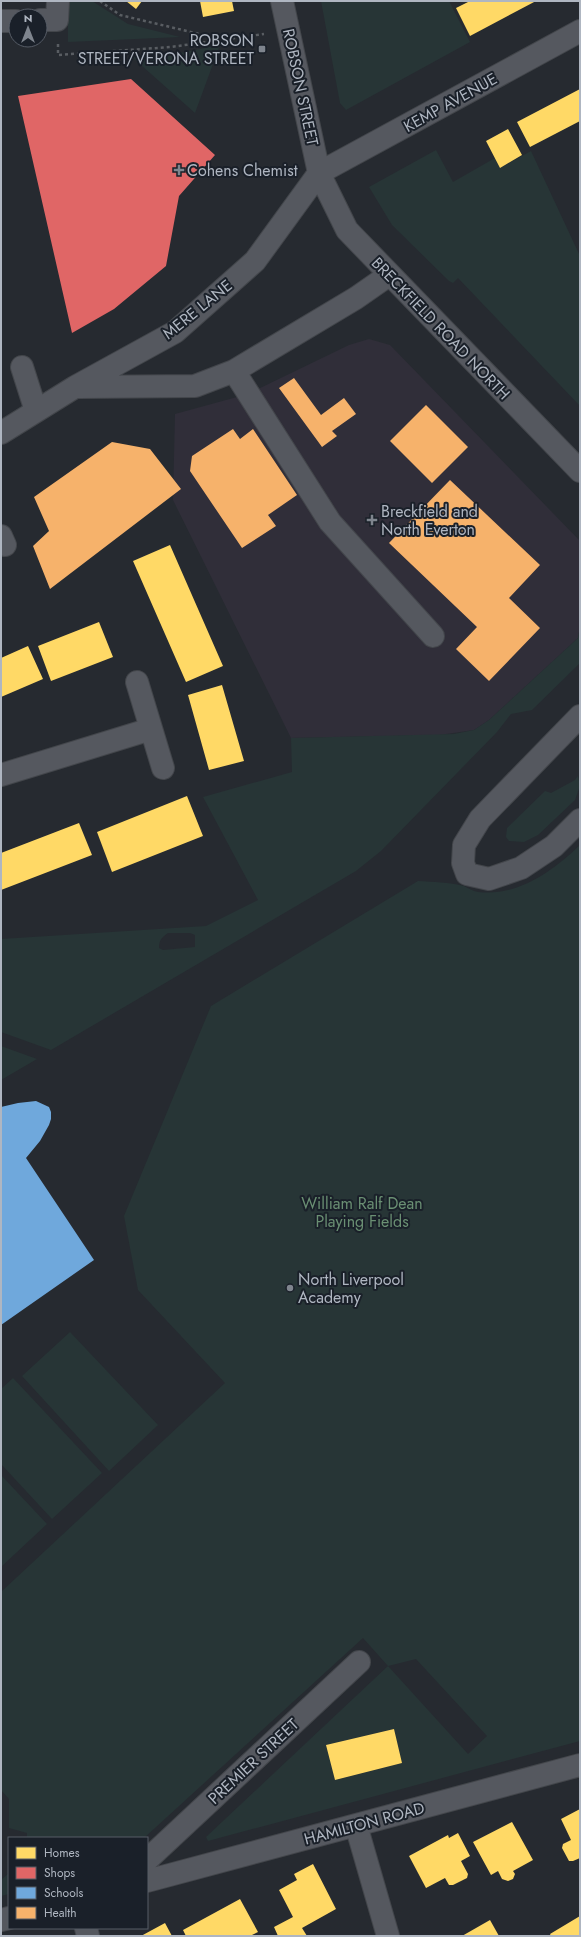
<svg xmlns="http://www.w3.org/2000/svg" width="581" height="1937" font-family="Jost,sans-serif">
	<style>
		.medical { fill: #302e39 }
		.green { fill: #273536; fill-rule: evenodd }
		.homes { fill: #ffd966 }
		.shops { fill: #e06666 }
		.schools { fill: #6fa8dc }
		.health { fill: #f6b26b }
		.lines { fill: none; stroke-linecap: round; stroke-linejoin: round }
		.minor-casing { stroke: #43464b; stroke-width: 24 }
		.path { stroke: #595d62; stroke-width: 2.5; stroke-dasharray: 3 3; stroke-linecap: butt }
		.minor { stroke: #55585f; stroke-width: 22 }
		.poi-dot { fill: #7f858e; stroke: #1a2029; stroke-width: 1.5 }
		.labels { text-anchor: middle; stroke-width: 4; stroke-linejoin: round; paint-order: stroke }
		.poi-label { font-size: 16px; fill: #afb6c1; stroke: #1a2029; text-anchor: start }
		.street-label { font-size: 16px; fill: #afb6c1; stroke: #1a2029 }
		.park-label { font-size: 16px; fill: #6a8f73; stroke: #1a2029 }
	</style>
	<rect width="100%" height="100%" fill="#262a30"/>
	<path class="medical" d="M369 339 390 345 580 541V627L578 638 489 720 474 730 439 735 291 738 173 500 175 414 248 394 349 345Z"/>
	<path class="green" d="M68 1H92L128 24 180 37 68 42Z
		M321 1H449L470 42 346 110 340 103Z
		M220 45 195 113 132 57 175 54Z
		M436 150 453 182 495 158 500 168 531 151 580 256V406L458 278 453 283 449 281 392 225 369 187Z
		M580 627V663L532 710 511 714 497 732 381 851 356 871 51 1050 1 1032V939L206 926 258 900 203 797 292 772 291 738 454 734 474 730 489 720 578 638ZM168 933H190L195 935V947L163 950 159 948C159 940 162 937 168 933Z
		M578 776 580 786 575 800 538 835 524 842 509 841 506 837 507 828 545 791 551 793 575 780Z
		M580 845V1741L208 1841 206 1837 388 1666 363 1638 144 1838H27V1833L9 1828V1799L1 1790V1592L225 1383 138 1290 124 1216 211 1006 418 881C433 882 449 882 464 886 468 888 473 891 478 892 517 897 553 871 580 845ZM416 1659 487 1736 468 1754 388 1666ZM394 1729 402 1763 335 1780 327 1745Z
		M1 1046 37 1059 1 1080Z
		M70 1332 158 1425 109 1471 22 1376Z
		M13 1378 102 1473 52 1519 1 1464V1389Z
		M1 1475 47 1524 1 1567Z
		M9 1873V1894L1 1896V1880Z"/>
	<path class="homes" d="M126 1H142L136 9Z
		M200 1H232L234 11 203 17Z
		M470 1H536L470 36 456 8Z
		M580 89V121L530 147 517 122Z
		M508 129 522 155 500 168 486 141Z
		M170 545 223 666 186 682 133 561Z
		M99 622 113 657 51 681 38 646Z
		M28 646 43 679 1 697V658Z
		M222 685 244 761 209 770 188 695Z
		M187 796 203 836 112 872 97 832Z
		M79 823 92 855 1 890V853Z
		M394 1729 402 1763 335 1780 326 1745Z
		M580 1809V1858L573 1861H569L562 1848 563 1844 571 1840 561 1819Z
		M512 1822 533 1860 513 1871 515 1874 513 1879 508 1881 502 1879 498 1871 491 1875 473 1842Z
		M458 1833 470 1856 461 1861 468 1874 467 1878 453 1885H449L445 1878 426 1888 409 1856 448 1835 449 1838Z
		M313 1864 336 1909 302 1928 307 1936H278L274 1927 293 1917 279 1890 297 1880 294 1874Z
		M240 1899 258 1932 250 1936H186L183 1930Z
		M580 1916V1936H551L550 1934Z
		M490 1920 499 1936H462Z
		M165 1923 172 1936H141Z"/>
	<path class="shops" d="M131 79 215 155 179 196 166 266 114 309 72 333 18 96Z"/>
	<path class="schools" d="M36 1101 49 1107 51 1112V1119L49 1125 40 1141 26 1158 94 1260 1 1325V1107L18 1103Z"/>
	<path class="health" d="M294 378 321 415 344 398 356 414 332 431 337 436 322 447 279 388Z
		M426 405 468 447 432 483 390 441Z
		M233 429 240 439 253 429 297 495 268 515 276 526 242 548 190 471 192 456Z
		M112 442 150 449 181 489 50 589 33 546 49 531 34 497Z
		M450 480 540 565 509 598 540 628 489 681 456 649 477 627 389 543Z"/>
	<g class="lines">
		<g class="minor-casing">
			<path id="minor" d="M282 1 319 173 347 230 580 471
				M40 20H57L58 1
				M1 21H16
				M22 367 36 411
				M234 371 330 522 433 636
				M79 387 195 386 234 371 356 298 389 275
				M1 433 75 387 175 332 255 261 319 173 580 31
				M1 536 5 545
				M137 682 163 768
				M580 716 480 819 464 845 463 863 467 874 489 879 521 868 554 846 580 820
				M1 775 151 729
				M356 1825 388 1936
				M147 1860 359 1662
				M147 1881 580 1765
				M1 1920 9 1918
				M86 1928 88 1936"/>
		</g>
		<path class="path" d="M100 1 120 15 216 38
			M58 44V55L171 47 264 34"/>
		<use href="#minor" class="minor"/>
	</g>
	<g class="poi-dot">
		<rect x="258" y="45" width="8" height="8" rx="2"/>
		<path d="M177 164h4v4h4v4h-4v4h-4v-4h-4v-4h4z"/>
		<path d="M370 514h4v4h4v4h-4v4h-4v-4h-4v-4h4z"/>
		<circle cx="290" cy="1288" r="4"/>
	</g>
	<g class="labels">
		<g class="poi-label">
			<text x="254" y="46" text-anchor="end">ROBSON<tspan x="254" dy="18">STREET/VERONA STREET</tspan></text>
			<text x="187" y="176">Cohens Chemist</text>
			<text x="381" y="517">Breckfield and<tspan x="381" dy="18">North Everton</tspan></text>
			<text x="298" y="1285">North Liverpool<tspan x="298" dy="18">Academy</tspan></text>
		</g>
		<g class="street-label">
			<text transform="translate(301 87) rotate(78)" y="6">ROBSON STREET</text>
			<text transform="translate(450 102) rotate(-29)" y="6">KEMP AVENUE</text>
			<text transform="translate(197 309) rotate(-39)" y="6">MERE LANE</text>
			<text transform="translate(441 328) rotate(46)" y="6">BRECKFIELD ROAD NORTH</text>
			<text transform="translate(253 1761) rotate(-43)" y="6">PREMIER STREET</text>
			<text transform="translate(364 1823) rotate(-15)" y="6">HAMILTON ROAD</text>
		</g>
		<g class="park-label">
			<text x="362" y="1209">William Ralf Dean<tspan x="362" dy="18">Playing Fields</tspan></text>
		</g>
	</g>
	<rect width="581" height="1937" fill="none" stroke="#afb6c1" stroke-width="4"/>
	<rect x="8" y="1837" width="140" height="92" fill="#1a2029" stroke="#565c66"/>
	<rect x="16" y="1847" width="20" height="12" fill="#ffd966" stroke="#565c66"/>
	<text x="44" y="1857" font-size="12" fill="#afb6c1">Homes</text>
	<rect x="16" y="1867" width="20" height="12" fill="#e06666" stroke="#565c66"/>
	<text x="44" y="1877" font-size="12" fill="#afb6c1">Shops</text>
	<rect x="16" y="1887" width="20" height="12" fill="#6fa8dc" stroke="#565c66"/>
	<text x="44" y="1897" font-size="12" fill="#afb6c1">Schools</text>
	<rect x="16" y="1907" width="20" height="12" fill="#f6b26b" stroke="#565c66"/>
	<text x="44" y="1917" font-size="12" fill="#afb6c1">Health</text>
	<g transform="translate(28 28)"><circle r="19" fill="#1a2029" stroke="#565c66"/>
	<path d="M0-3L7 15L0 10L-7 15Z" fill="#7f858e"/>
	<text y="-6" font-size="11" font-weight="bold" text-anchor="middle" fill="#afb6c1">N</text>
	</g>
</svg>
